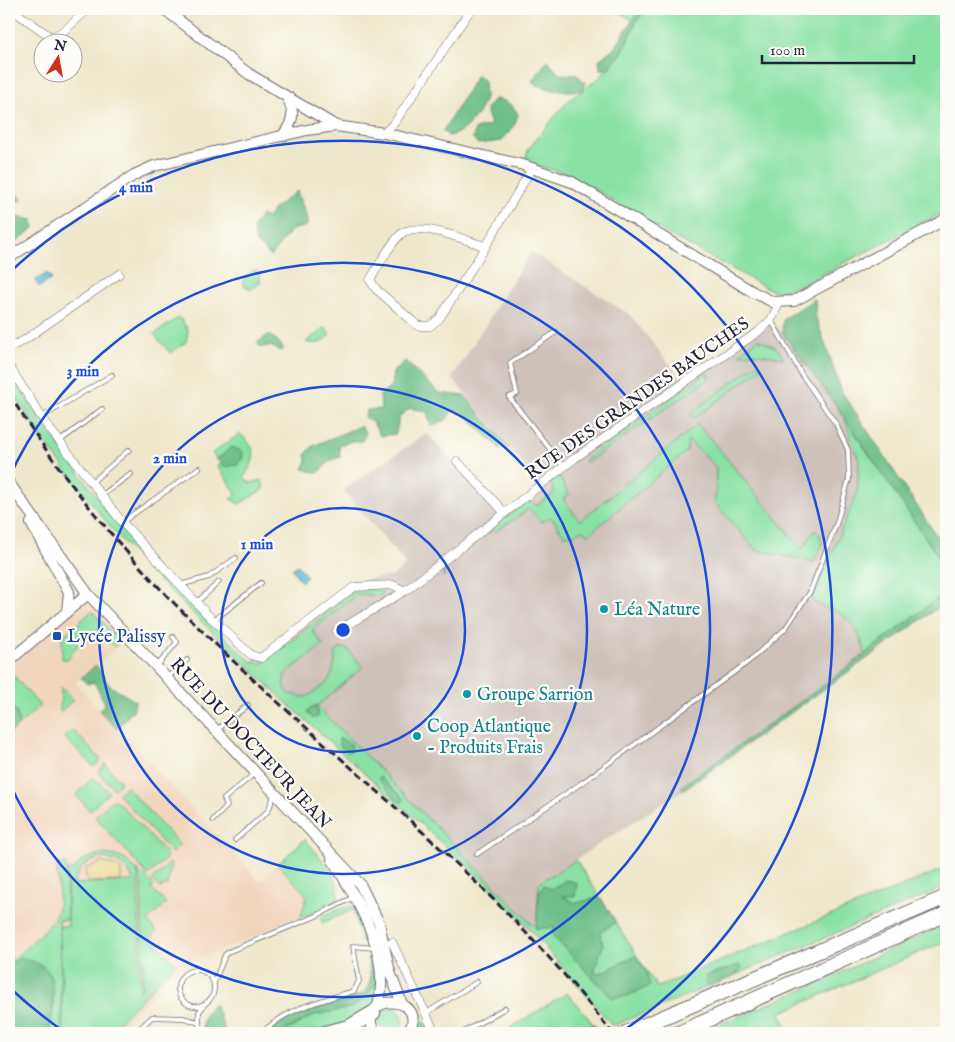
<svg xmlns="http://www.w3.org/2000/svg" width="955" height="1042" font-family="'IM FELL English',serif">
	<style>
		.built { fill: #f1d5bd }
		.industrial { fill: #cec1ba }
		.green { fill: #89e1a5; stroke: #568270; fill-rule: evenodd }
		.forest { fill: #6ebf8a; stroke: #487062 }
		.sand { fill: #eeda9e; stroke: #887e6c }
		.water { fill: #52b9d0; stroke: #3a6e86 }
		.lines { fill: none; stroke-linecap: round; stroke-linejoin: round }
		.service-casing { stroke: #6a676d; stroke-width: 5.5 }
		.minor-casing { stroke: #6a676d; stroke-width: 9 }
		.tertiary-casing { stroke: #6a676d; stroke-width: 12 }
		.trunk-casing { stroke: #6a676d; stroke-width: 16 }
		.service { stroke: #fff; stroke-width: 4 }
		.minor { stroke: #fff; stroke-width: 8 }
		.tertiary { stroke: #fff; stroke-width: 10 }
		.trunk { stroke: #fff; stroke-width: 14 }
		.rail { stroke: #22223b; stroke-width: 3; stroke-dasharray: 8 4; stroke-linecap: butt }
		.ring { fill: none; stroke: #1d4ed8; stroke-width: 2.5 }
		.culture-dot { fill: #0f9aa8; stroke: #fdfcf7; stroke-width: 2 }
		.transit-dot { fill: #1a4fb4; stroke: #fdfcf7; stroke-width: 2 }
		.labels { text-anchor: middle; stroke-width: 4.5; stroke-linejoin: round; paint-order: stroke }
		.street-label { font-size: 18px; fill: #22223b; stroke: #fdfcf7 }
		.culture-label { font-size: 18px; fill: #0d838f; stroke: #fdfcf7; text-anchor: start }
		.transit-label { font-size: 18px; fill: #164399; stroke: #fdfcf7; text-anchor: start }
		.centre { fill: #1d4ed8; stroke: #fdfcf7; stroke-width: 2.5 }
		.ring-label { font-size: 15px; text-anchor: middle; font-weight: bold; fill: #1d4ed8; stroke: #fdfcf7; stroke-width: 4.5; stroke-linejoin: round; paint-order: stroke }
	</style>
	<rect width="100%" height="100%" fill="#fdfcf7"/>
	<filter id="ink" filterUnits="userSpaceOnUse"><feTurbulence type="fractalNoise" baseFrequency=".02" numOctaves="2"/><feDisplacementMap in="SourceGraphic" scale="10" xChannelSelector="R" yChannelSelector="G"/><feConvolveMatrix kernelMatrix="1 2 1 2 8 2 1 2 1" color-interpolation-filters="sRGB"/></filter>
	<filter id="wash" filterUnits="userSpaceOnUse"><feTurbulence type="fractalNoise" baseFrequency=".0096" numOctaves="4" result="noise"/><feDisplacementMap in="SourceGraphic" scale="20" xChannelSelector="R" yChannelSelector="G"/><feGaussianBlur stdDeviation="1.12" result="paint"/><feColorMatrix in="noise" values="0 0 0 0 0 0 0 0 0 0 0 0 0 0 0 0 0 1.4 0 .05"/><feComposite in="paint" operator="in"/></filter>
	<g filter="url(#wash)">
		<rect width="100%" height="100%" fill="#efe7cb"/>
		<path class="built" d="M88 594 129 637 75 683 260 881 305 839 338 883V900L300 919 191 962 177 971 114 1033H17L9 1005V661Z"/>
		<path class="industrial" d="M531 252 630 315 685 383 771 320 838 394 946 561V602L683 790 539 883 536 929 246 665 353 581 393 576 406 564 343 490 427 433 500 516 540 485 452 378Z"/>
		<path class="green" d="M616 9H946V211L803 284 781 292 771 290 668 234 571 175 524 162 529 148 568 101 599 78 621 54 636 23Z
			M254 270 260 273V283L251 289 243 285V280Z
			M178 318 181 319 188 330 186 342 170 353 154 334Z
			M324 328 329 332V336C321 344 316 345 306 342Z
			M758 339 777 348 783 358 753 353 739 354Z
			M757 364 763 367 695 418 690 414Z
			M9 373C55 442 104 510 160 572 188 604 221 633 252 662L263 663 353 592 364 588 381 591 383 595C374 597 367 594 358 594L312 630 323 645 285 674C283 683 284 687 289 694L306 697C331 681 332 682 336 652L341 648 347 649 363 667 317 706 536 928 539 883 576 860 657 987 946 868V887L613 1026 526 925 484 881 279 696 149 571 112 529 45 443 9 386Z
			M707 373 710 378 586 463 584 460Z
			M843 415 946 568V592L865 654C862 639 853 619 837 612 828 608 819 607 812 600L857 493 859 461Z
			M698 424 802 549 815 530 820 535 822 545 814 562 756 550 715 503 716 467 688 440 687 451 588 535 582 530 575 534 564 535 551 517 542 522 529 509 495 532 493 529 445 567 444 577 442 571 446 563 527 502H532L536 506 554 493 551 483 554 478 560 477 569 495 563 499 580 521Z
			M240 434C258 449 257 458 244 477L250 483 262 480 264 489 239 504 231 499 237 494 217 466 220 464 224 467 220 456 217 460 212 453Z
			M92 611 120 641 114 647C100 632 75 639 69 659H62V637Z
			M14 676 40 706 9 734V681Z
			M61 687 73 700 60 713Z
			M73 730 101 760 94 767 64 737Z
			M105 764 121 782 114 789 98 772Z
			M93 777 109 792 90 811 76 795Z
			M126 786 180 845 172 853 118 794Z
			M111 801H117L166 853V859L148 875 95 817Z
			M305 839C319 857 341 875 338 900L302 918 301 916 307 896 278 864Z
			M100 854C117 854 131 859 138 875L141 991 143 979 141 883 137 868 154 885 151 889 166 903 148 921 157 932 151 938 176 964 108 1033H63L60 926H68L67 870H74L82 860ZM104 858C119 861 129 867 133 881L74 884C78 868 87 860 104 858Z
			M170 863 171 865 167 885 160 888 152 880Z
			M57 864H66L67 920H59L62 1033H49L54 1004 21 957 9 965V963C22 950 56 925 58 908 60 894 57 878 57 864Z
			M350 906 357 909 372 944 362 941 353 910 322 923 321 919 325 914Z
			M946 924V941L780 1013 789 1033H699L807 988Z
			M378 981C377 987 377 998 373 1004 361 1026 305 1033 282 1033L314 1015 350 1008Z
			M567 993 600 1032 502 1033Z
			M379 1020a12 12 0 1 1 24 0a12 12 0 1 1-24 0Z
			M420 1014 429 1033H416Z"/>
		<path class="forest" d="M640 9H646L636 22 621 54 608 69H600L599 60 615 47Z
			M548 60 559 74 577 75 585 82 582 91C566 91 544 92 532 81Z
			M477 75 484 81C484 86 485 92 485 97 482 113 463 135 448 136L443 131Z
			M494 99C504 99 514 105 518 114L515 124 502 141 478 144 473 138 475 129 491 125 486 109Z
			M13 187 22 200 9 202V189Z
			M297 191 307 218V226L291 230 271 256 256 243 253 228 261 215 267 218 276 207Z
			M9 215 33 220 34 228 9 247Z
			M815 299 816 318 842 392 938 538 946 553V568L835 404 783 334 782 326 784 318Z
			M268 335 277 340 284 349 281 351 270 346 261 347 257 343Z
			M405 361 439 393 465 396 509 448 500 449 465 414 453 410 446 420 431 426 427 412 410 408 399 417 396 434 380 436 374 424 365 417 367 410 381 409 380 395 391 387 393 372Z
			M360 426 366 433 362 441H352L339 446 340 457 331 460 318 473 303 469 307 461 306 454 313 446Z
			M231 447 242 451 243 457 237 465 224 467 217 460Z
			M946 592V602L683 790 682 786 827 683Z
			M96 665 109 685 135 701 134 709 117 729 100 711 105 703 94 682 87 684 81 678Z
			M9 704 17 713 19 725 9 734Z
			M316 705 318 717 313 718 307 713 310 709Z
			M339 738 351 744 352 750 348 752 339 745Z
			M380 777 403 798V802H399L378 779Z
			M566 880 577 883 575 896H562L576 903 600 897 616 922 600 932 603 945 594 973 603 972 635 956 646 971 650 986 627 996 612 998 552 935 554 927 536 929 539 892 544 885 551 889Z
			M21 957C31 961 42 963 48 972 57 985 52 1018 49 1033H9V965Z
			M367 957H372L378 981 365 998 350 1008 314 1015 282 1033H266L290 1017 363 994C374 983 370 971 367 957Z
			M739 965 742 969 731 978 710 986 705 983 706 976Z
			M215 1004 226 1033H204C200 1022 205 1010 215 1004Z
			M594 1024 600 1032 571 1033Z"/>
		<path class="sand" d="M102 862 121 868V881L87 882 85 869Z"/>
		<path class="water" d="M47 273 52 279 39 287 35 281Z
			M298 565 307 577 301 582 292 569Z"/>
	</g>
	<g filter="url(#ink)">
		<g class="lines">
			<g class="service-casing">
				<path id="service" d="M556 332 510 363 517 394 509 397 564 467
					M42 417 112 375
					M60 441 102 409
					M92 482 129 450
					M102 495 131 474
					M122 522 199 468
					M180 585 209 577 236 558
					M196 603 219 582
					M214 620 261 583
					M157 666 177 642 173 637
					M167 678 187 660
					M217 730 248 705
					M213 820 227 806 224 799 254 774
					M235 840 268 811 274 796
					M477 854 583 782 748 662 785 629 810 592 837 522 849 479 848 450 836 424 802 375 771 320
					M178 988a18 18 0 1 1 36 0a18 18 0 1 1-36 0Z
					M214 983 225 955 230 951 314 917 354 897
					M426 1013 477 982
					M135 1033 152 1017 183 1018 198 1022
					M199 1033V1012L205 1004
					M262 1033C287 1008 321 1001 354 991L359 981 353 946 374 948
					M462 1033 505 1008"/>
			</g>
			<g class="minor-casing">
				<path id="minor" d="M11 9 51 37 64 31 88 9
					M384 133 395 122 471 9
					M484 246C466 240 414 219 400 235 388 247 379 265 370 280L376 289 418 326H430L439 319 483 251 532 168
					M9 347 23 341 119 274
					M9 366 46 424 122 522 207 614 251 655 261 658 354 587 393 585 405 591
					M457 461 505 513
					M337 631 405 591 575 458 758 332 771 320 780 302
					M392 942 435 1033"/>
			</g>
			<g class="tertiary-casing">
				<path id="tertiary" d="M164 9 249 74 336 126
					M283 135C293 122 295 114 288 99
					M9 258 134 175 154 166 307 130 336 126 384 133 523 165 572 182 753 292 773 302 794 301 946 219
					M9 483 88 594 360 884 379 923 390 972 402 1004
					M31 523 69 592 67 612
					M9 661 88 594
					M332 859C358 901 392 954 378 1006
					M375 1033C352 992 432 993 408 1033"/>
			</g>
			<g class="trunk-casing">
				<path id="trunk" d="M325 1033 349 1027 373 1013
					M626 1033 946 897
					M679 1033 946 914"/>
			</g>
			<use href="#service" class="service"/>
			<use href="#minor" class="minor"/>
			<use href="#tertiary" class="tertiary"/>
			<use href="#trunk" class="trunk"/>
			<path class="rail" d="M9 394C56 469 111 538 173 602 317 749 487 869 612 1033"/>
		</g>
	</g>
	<g class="ring">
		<circle cx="343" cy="630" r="122"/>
		<circle cx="343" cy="630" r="244"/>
		<path d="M9 478A367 367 0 1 1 9 782"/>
		<path d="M66 1033A489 489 0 0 1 10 988M10 272A489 489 0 1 1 620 1033"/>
	</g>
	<g class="culture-dot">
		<circle cx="604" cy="609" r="5"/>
		<circle cx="467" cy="694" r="5"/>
		<circle cx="417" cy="736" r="5"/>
	</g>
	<rect class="transit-dot" x="52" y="631" width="10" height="10" rx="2.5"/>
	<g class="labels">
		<g class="street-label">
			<text transform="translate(637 398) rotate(-35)" y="6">RUE DES GRANDES BAUCHES</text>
			<text transform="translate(251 743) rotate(47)" y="6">RUE DU DOCTEUR JEAN</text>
		</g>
		<g class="culture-label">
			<text x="614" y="615">Léa Nature</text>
			<text x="477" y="700">Groupe Sarrion</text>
			<text x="427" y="732">Coop Atlantique<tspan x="427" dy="21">- Produits Frais</tspan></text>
		</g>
		<g class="transit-label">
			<text x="67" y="642">Lycée Palissy</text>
		</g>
	</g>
	<circle cx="343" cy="630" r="8" class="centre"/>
	<g class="ring-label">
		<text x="136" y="192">4 min</text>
		<text x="83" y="376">3 min</text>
		<text x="170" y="463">2 min</text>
		<text x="257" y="549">1 min</text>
	</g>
	<rect width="955" height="1042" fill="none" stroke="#fdfcf7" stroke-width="30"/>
	<g transform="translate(58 58) rotate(11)"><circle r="24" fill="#fdfcf7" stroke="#a5a5ac"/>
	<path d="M0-4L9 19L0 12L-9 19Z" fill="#c8321e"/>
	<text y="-8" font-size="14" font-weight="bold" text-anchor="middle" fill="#22223b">N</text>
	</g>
	<path d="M762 55v8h152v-8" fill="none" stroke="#22223b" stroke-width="2.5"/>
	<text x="770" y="55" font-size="15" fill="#22223b" stroke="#fdfcf7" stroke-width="4" paint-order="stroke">100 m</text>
</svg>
